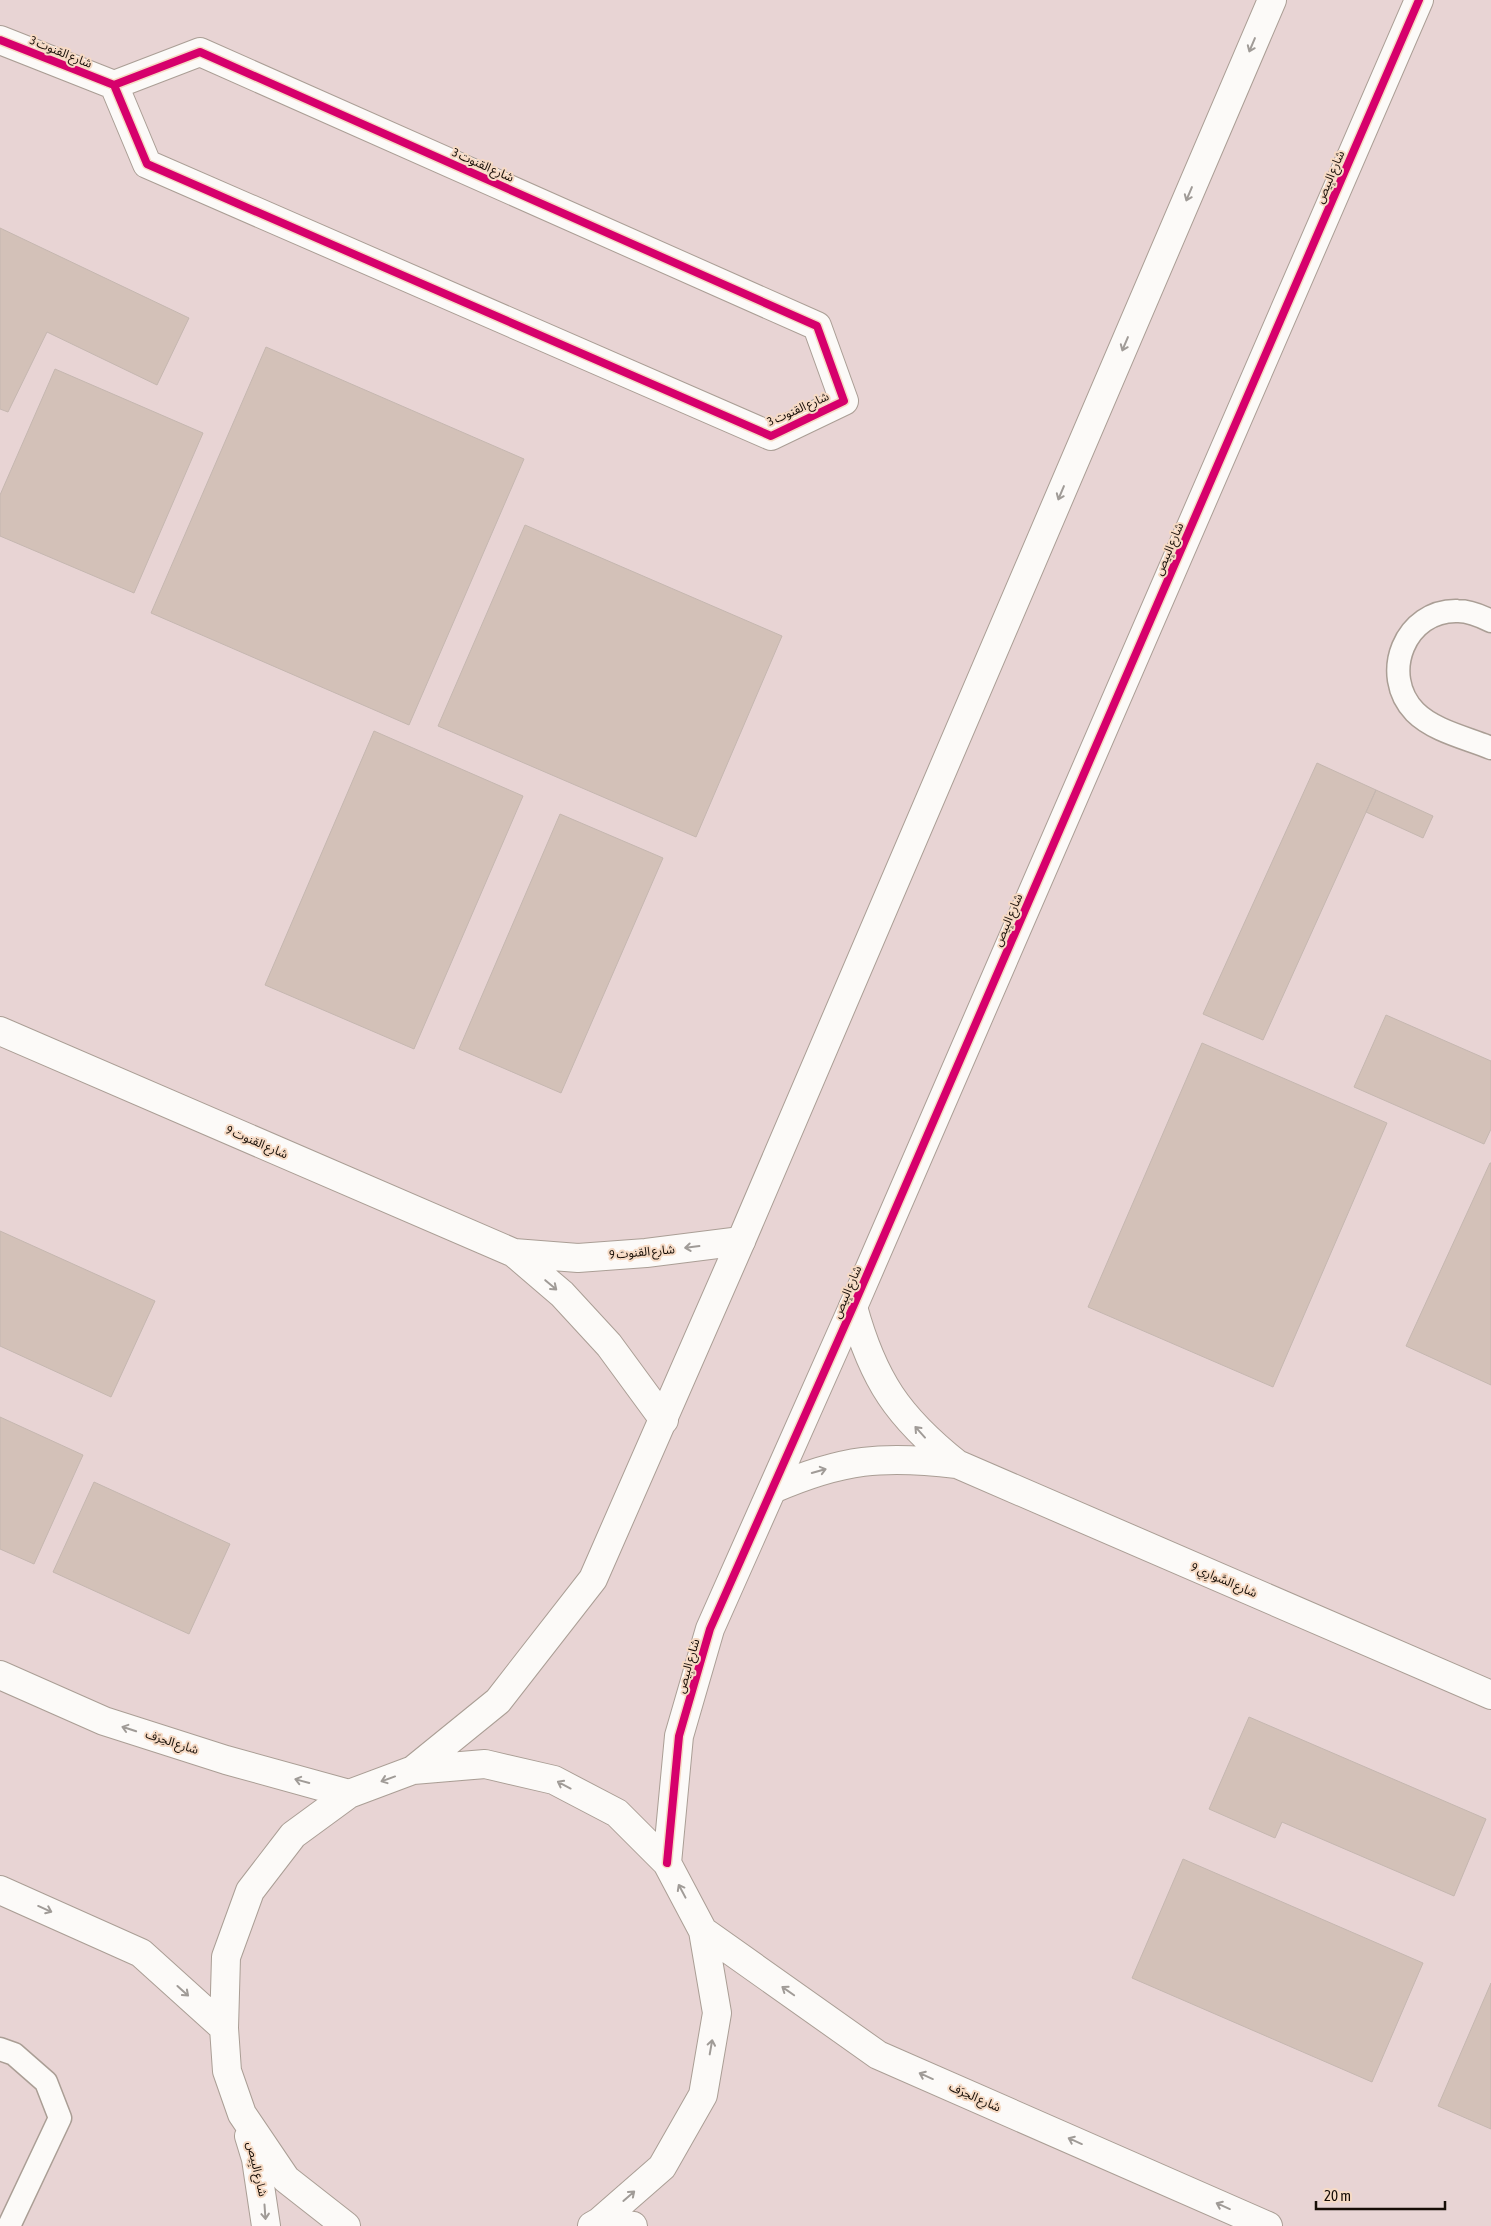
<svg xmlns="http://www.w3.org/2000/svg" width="1491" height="2226" font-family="'Asap Condensed','Noto Sans Arabic',sans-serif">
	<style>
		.industrial { fill: #e8d4d4 }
		.building { fill: #d3c1b8; stroke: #c5b7b0 }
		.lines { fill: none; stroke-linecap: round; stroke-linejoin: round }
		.lane-casing { stroke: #aa9e95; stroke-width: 25 }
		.street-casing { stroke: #aa9e95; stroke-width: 30 }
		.secondary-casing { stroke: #aa9e95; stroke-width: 30 }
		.lane { stroke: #fcfaf8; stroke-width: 22 }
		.street { stroke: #fcfaf8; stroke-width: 28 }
		.secondary { stroke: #fcfaf8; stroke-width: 28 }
		.cycleway-casing { stroke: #f6dac4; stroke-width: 11 }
		.cycleway { stroke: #d6006c; stroke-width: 8 }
		.oneway { stroke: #a09b97 }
		.labels { text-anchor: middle; stroke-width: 4; stroke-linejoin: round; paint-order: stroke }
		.street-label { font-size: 12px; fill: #160d06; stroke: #f6dac4 }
	</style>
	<rect width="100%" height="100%" fill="#ebdbcf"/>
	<path class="industrial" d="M0 0H1491V2226H0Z"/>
	<path class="building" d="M0 228 189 318 157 385 47 332 8 412 0 409Z
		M266 347 524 459 409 725 151 613Z
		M55 369 203 433 134 593 0 536V495Z
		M525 525 782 636 696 837 438 726Z
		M374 731 523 796 414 1049 265 985Z
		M1317 763 1376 790 1263 1040 1203 1014Z
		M1376 790 1433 816 1423 838 1366 812Z
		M560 814 663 858 561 1093 459 1049Z
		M1386 1015 1491 1061V1129L1484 1144 1354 1087Z
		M1202 1043 1387 1123 1273 1387 1088 1307Z
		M1490 1163H1491V1385L1406 1346Z
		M0 1231 155 1301 111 1397 0 1346Z
		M0 1417 83 1455 34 1564 0 1549Z
		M94 1482 230 1544 189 1634 53 1572Z
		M1249 1717 1486 1819 1454 1896 1282 1822 1275 1838 1209 1809Z
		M1183 1859 1423 1963 1372 2082 1132 1978Z
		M1491 1983V2129L1438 2106Z"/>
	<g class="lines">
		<g class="lane-casing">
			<path id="lane" d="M1491 621C1481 616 1470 611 1458 611 1405 609 1379 675 1415 712 1434 731 1467 738 1491 748
				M0 2049 14 2054 46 2082 60 2118 9 2226"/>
		</g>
		<g class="street-casing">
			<path id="street" d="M0 40 114 85 200 52 817 326 844 401 771 436 147 164 114 85
				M0 1031 514 1253 562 1294 609 1345 664 1420
				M514 1253 578 1258 646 1253 741 1241
				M853 1307C873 1380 898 1417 957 1464L1491 1695
				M773 1489C842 1459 883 1455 957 1464"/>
		</g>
		<g class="secondary-casing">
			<path id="secondary" d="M0 1675 104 1721 226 1760 349 1794
				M413 1770 498 1701 593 1579 741 1241 1272 0
				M667 1863 679 1736 710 1629 853 1307 1419 0
				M0 1890 141 1953 224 2028
				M703 1931 878 2055 1268 2226
				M249 2136 256 2159 266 2226
				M599 2222 633 2226
				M346 2226 286 2179 242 2114 227 2071 224 2028 226 1957 250 1891 293 1835 349 1794 413 1770 485 1764 554 1780 617 1813 667 1863 703 1931 717 2013 703 2095 662 2167 599 2222 592 2226"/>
		</g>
		<use href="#lane" class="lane"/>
		<use href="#street" class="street"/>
		<use href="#secondary" class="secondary"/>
		<g class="cycleway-casing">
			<path id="cycleway" d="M0 40 114 85 200 52 817 326 844 401 771 436 147 164 114 85
				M667 1863 679 1736 710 1629 853 1307 1419 0"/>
		</g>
		<use href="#cycleway" class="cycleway"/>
	</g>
	<defs><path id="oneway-shaft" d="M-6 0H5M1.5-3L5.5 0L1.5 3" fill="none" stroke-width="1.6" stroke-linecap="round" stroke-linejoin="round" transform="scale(1.25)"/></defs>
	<g class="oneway">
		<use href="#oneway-shaft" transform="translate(1252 45) rotate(113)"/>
		<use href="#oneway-shaft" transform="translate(1189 194) rotate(113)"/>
		<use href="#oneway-shaft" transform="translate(1125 344) rotate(113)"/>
		<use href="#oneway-shaft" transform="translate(1061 493) rotate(113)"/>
		<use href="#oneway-shaft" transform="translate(692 1247) rotate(173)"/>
		<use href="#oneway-shaft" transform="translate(551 1285) rotate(40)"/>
		<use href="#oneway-shaft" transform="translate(920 1432) rotate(-132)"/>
		<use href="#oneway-shaft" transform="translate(819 1471) rotate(-16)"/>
		<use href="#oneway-shaft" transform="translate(129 1729) rotate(-162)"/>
		<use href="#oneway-shaft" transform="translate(388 1779) rotate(160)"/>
		<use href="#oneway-shaft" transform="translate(302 1781) rotate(-165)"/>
		<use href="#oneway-shaft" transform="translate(564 1785) rotate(-152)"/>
		<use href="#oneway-shaft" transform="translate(682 1891) rotate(-118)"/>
		<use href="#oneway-shaft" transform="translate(45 1909) rotate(24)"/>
		<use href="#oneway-shaft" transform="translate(183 1991) rotate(42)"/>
		<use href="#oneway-shaft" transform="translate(788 1991) rotate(-145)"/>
		<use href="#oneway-shaft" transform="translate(711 2047) rotate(-80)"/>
		<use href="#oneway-shaft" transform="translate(926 2076) rotate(-156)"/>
		<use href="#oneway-shaft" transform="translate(1075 2141) rotate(-156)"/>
		<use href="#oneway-shaft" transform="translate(629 2196) rotate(-41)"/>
		<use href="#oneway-shaft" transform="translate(1223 2206) rotate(-156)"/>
		<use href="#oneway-shaft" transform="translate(265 2212) rotate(86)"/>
	</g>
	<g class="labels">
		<g class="street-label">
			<text transform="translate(61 52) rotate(22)" y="4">شارع القنوت 3</text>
			<text transform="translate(483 165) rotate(24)" y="4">شارع القنوت 3</text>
			<text transform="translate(1330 177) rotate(-67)" y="4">شارع البِيص</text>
			<text transform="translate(798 409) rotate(-24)" y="4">شارع القنوت 3</text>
			<text transform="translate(1169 549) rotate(-67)" y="4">شارع البِيص</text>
			<text transform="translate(1008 920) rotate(-67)" y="4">شارع البِيص</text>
			<text transform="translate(257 1142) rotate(23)" y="4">شارع القنوت 9</text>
			<text transform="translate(642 1252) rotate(-5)" y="4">شارع القنوت 9</text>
			<text transform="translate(847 1292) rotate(-67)" y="4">شارع البِيص</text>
			<text transform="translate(1224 1580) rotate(23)" y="4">شارع السَّوارِي 9</text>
			<text transform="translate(688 1666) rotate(-74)" y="4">شارع البِيص</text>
			<text transform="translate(172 1742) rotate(18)" y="4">شارع الحِرَف</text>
			<text transform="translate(975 2097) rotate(24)" y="4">شارع الحِرَف</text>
			<text transform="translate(257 2169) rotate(77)" y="4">شارع البِيص</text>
		</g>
	</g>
	<path d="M1316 2201v8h129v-8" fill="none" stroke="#160d06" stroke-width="2.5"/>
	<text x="1324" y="2201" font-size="15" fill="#160d06" stroke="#f6dac4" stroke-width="4" paint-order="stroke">20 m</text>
</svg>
